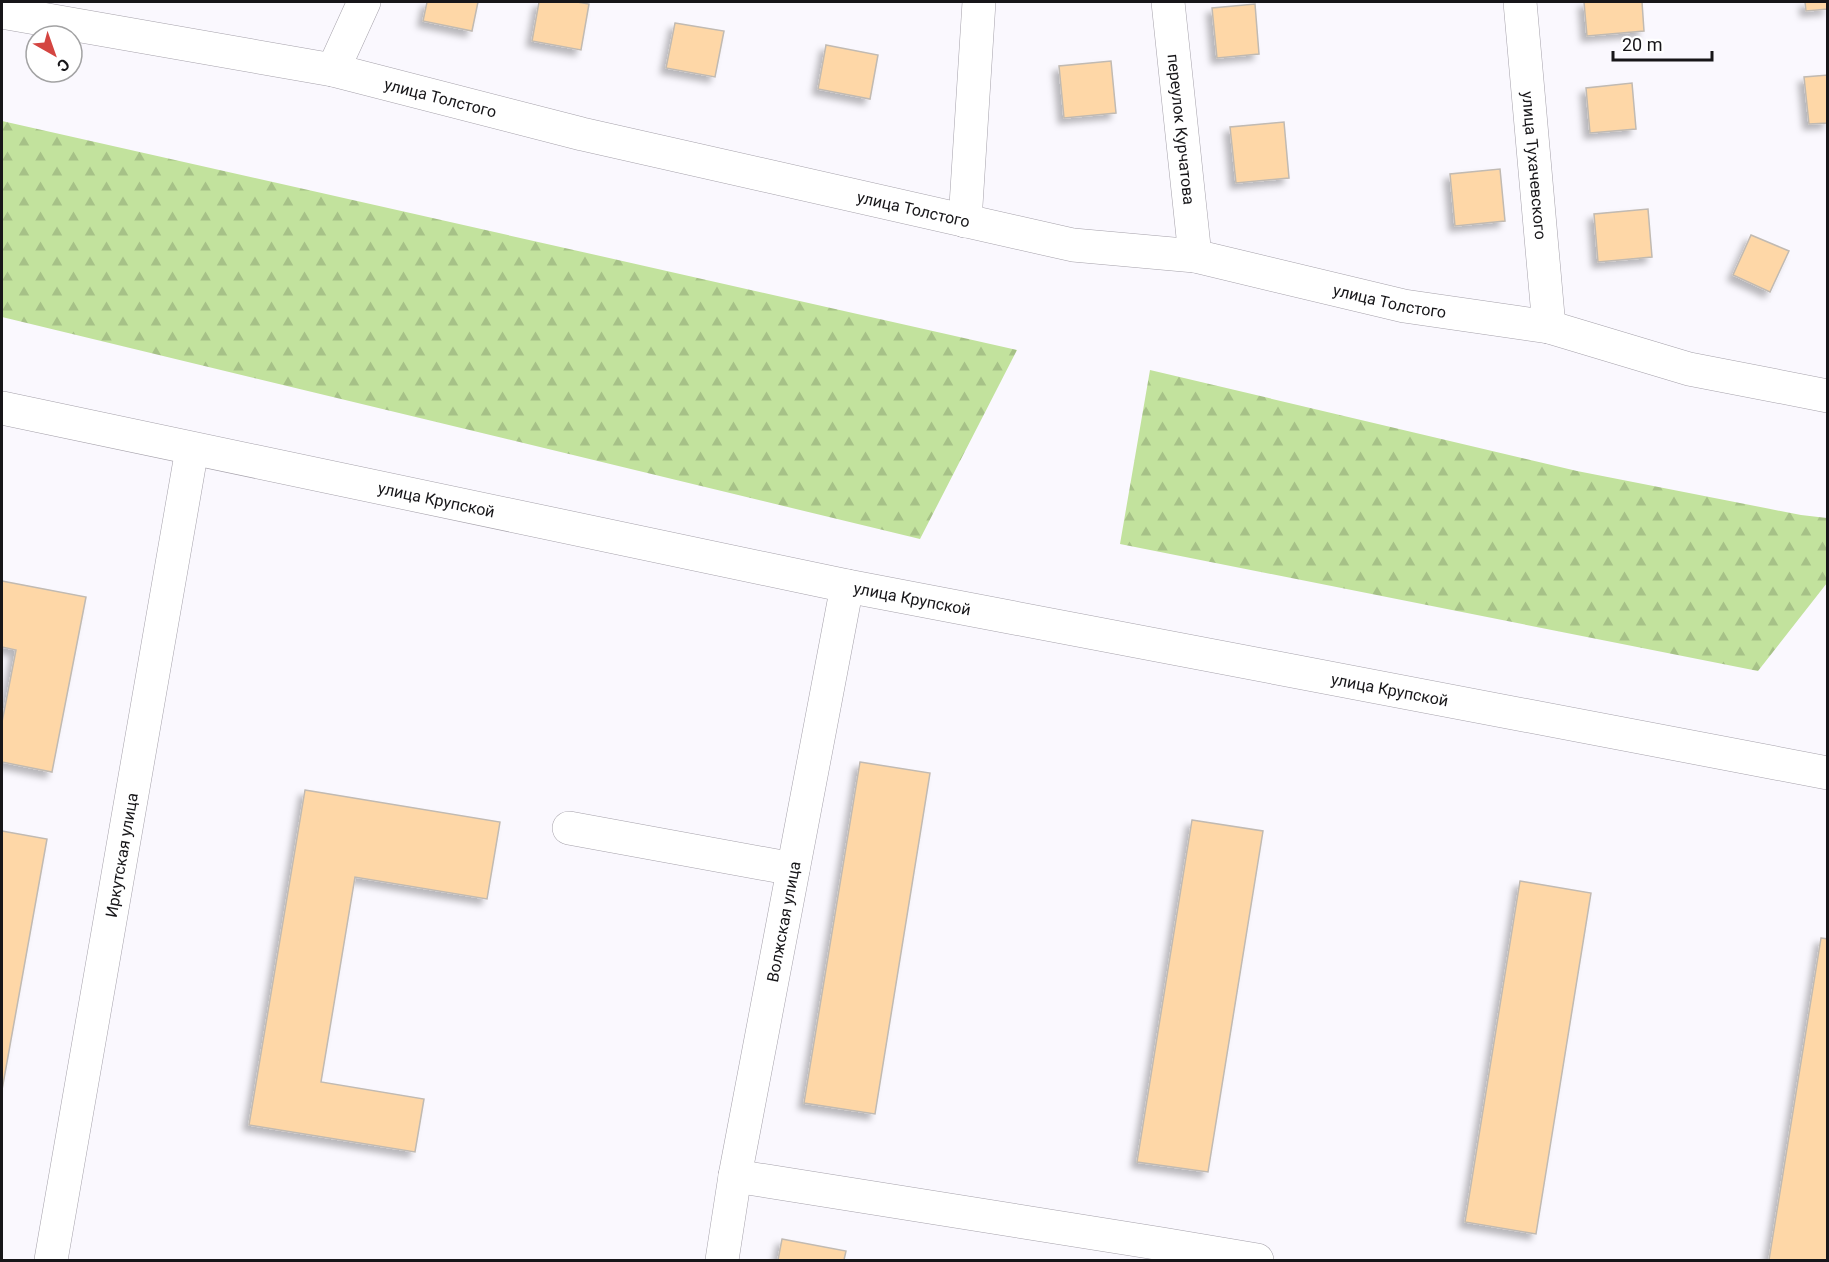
<svg xmlns="http://www.w3.org/2000/svg" width="1829" height="1262" font-family="Roboto,sans-serif">
	<style>
		.forest { fill: url(#forest-firs) }
		.building { fill: #fed7a7; stroke: #c1bab2; stroke-width: 1.5; filter: url(#shadow) }
		.lines { fill: none; stroke-linecap: round; stroke-linejoin: round }
		.minor-casing { stroke: #a5a1aa; stroke-width: 34 }
		.minor { stroke: #fff; stroke-width: 33 }
		.labels { text-anchor: middle; stroke-width: 4.5; stroke-linejoin: round; paint-order: stroke }
		.street-label { font-size: 16px; fill: #171619; stroke: #fff }
	</style>
	<defs>
		<pattern id="forest-firs" width="22" height="20" patternUnits="userSpaceOnUse" patternTransform="scale(1.5)"><rect width="22" height="20" fill="#c2e29d"/><path d="M5 1l3.5 6h-7zM16 11l3.5 6h-7z" fill="#a6c187"/></pattern>
		<filter id="shadow"><feDropShadow dx="-5.5" dy="5.5" stdDeviation="3" flood-color="#0004"/></filter>
	</defs>
	<rect width="100%" height="100%" fill="#faf8fe"/>
	<path class="forest" d="M2 121 1017 350 920 539 2 317Z
		M1150 370 1577 471 1801 515 1827 518V583L1758 671 1120 544Z"/>
	<path class="building" d="M427 2H478L472 31 423 21Z
		M539 2H577L589 4 581 50 532 41Z
		M1584 2H1642L1644 31 1587 36Z
		M1805 2H1828V9L1806 11Z
		M1255 4 1259 54 1217 58 1212 8Z
		M675 23 724 31 715 77 666 68Z
		M826 45 878 55 870 99 818 89Z
		M1111 61 1116 113 1064 118 1059 66Z
		M1828 75V123L1809 124 1804 77Z
		M1632 83 1636 129 1590 133 1586 88Z
		M1284 122 1289 178 1236 183 1230 127Z
		M1500 169 1505 221 1455 226 1450 174Z
		M1648 209 1652 257 1598 262 1594 214Z
		M1751 235 1789 251 1770 292 1733 275Z
		M2 581 86 597 52 772 2 762V722L16 650 2 647Z
		M860 762 930 773 875 1114 804 1103Z
		M305 790 500 822 487 899 355 877 321 1082 424 1099 415 1152 249 1125Z
		M1192 820 1263 831 1208 1172 1137 1162Z
		M2 831 47 839 2 1090Z
		M1520 881 1591 893 1536 1234 1465 1222Z
		M1821 938 1828 939V1260H1769Z
		M782 1239 846 1251 844 1260H778Z"/>
	<g class="lines">
		<g class="minor-casing">
			<g id="minor">
				<path id="s1" d="M1168 2 1195 256"/>
				<path id="s2" d="M1520 2 1549 327"/>
				<path id="s3" d="M2 12 333 70 582 134 1073 245 1195 256 1404 306 1549 327 1689 369 1828 396"/>
				<path d="M333 70 364 2"/>
				<path d="M965 221 979 2"/>
				<path id="s4" d="M2 408 847 586 1828 773"/>
				<path d="M569 828 793 869"/>
				<path d="M735 1176 1162 1244 1257 1260"/>
				<path id="s5" d="M51 1260 192 449"/>
				<path id="s6" d="M722 1260 735 1176 847 586"/>
			</g>
		</g>
		<use href="#minor" class="minor"/>
	</g>
	<g class="labels">
		<g class="street-label">
			<text dy="6" stroke="none"><textPath href="#s3" startOffset="447">улица Толстого</textPath></text>
			<text dy="6" stroke="none"><textPath href="#s1" startOffset="128">переулок Курчатова</textPath></text>
			<text dy="6" stroke="none"><textPath href="#s2" startOffset="164">улица Тухачевского</textPath></text>
			<text dy="6" stroke="none"><textPath href="#s3" startOffset="933">улица Толстого</textPath></text>
			<text dy="6" stroke="none"><textPath href="#s3" startOffset="1419">улица Толстого</textPath></text>
			<text dy="6" stroke="none"><textPath href="#s4" startOffset="444">улица Крупской</textPath></text>
			<text dy="6" stroke="none"><textPath href="#s4" startOffset="930">улица Крупской</textPath></text>
			<text dy="6" stroke="none"><textPath href="#s4" startOffset="1416">улица Крупской</textPath></text>
			<text dy="6" stroke="none"><textPath href="#s5" startOffset="411">Иркутская улица</textPath></text>
			<text dy="6" stroke="none"><textPath href="#s6" startOffset="344">Волжская улица</textPath></text>
		</g>
	</g>
	<rect width="1829" height="1262" fill="none" stroke="#171619" stroke-width="6"/>
	<g transform="translate(54 54) rotate(140)"><circle r="28" fill="#ffffff" stroke="#a2a2a3" stroke-width="1.5"/>
	<path d="M0-4.5L10 22L0 15L-10 22Z" fill="#d44541"/>
	<text y="-9" font-size="16" font-weight="bold" text-anchor="middle" fill="#171619">С</text>
	</g>
	<path d="M1613 51v9h99v-9" fill="none" stroke="#171619" stroke-width="3"/>
	<text x="1622" y="51" font-size="18" fill="#171619" stroke="#ffffff" stroke-width="4.5" paint-order="stroke">20 m</text>
</svg>
